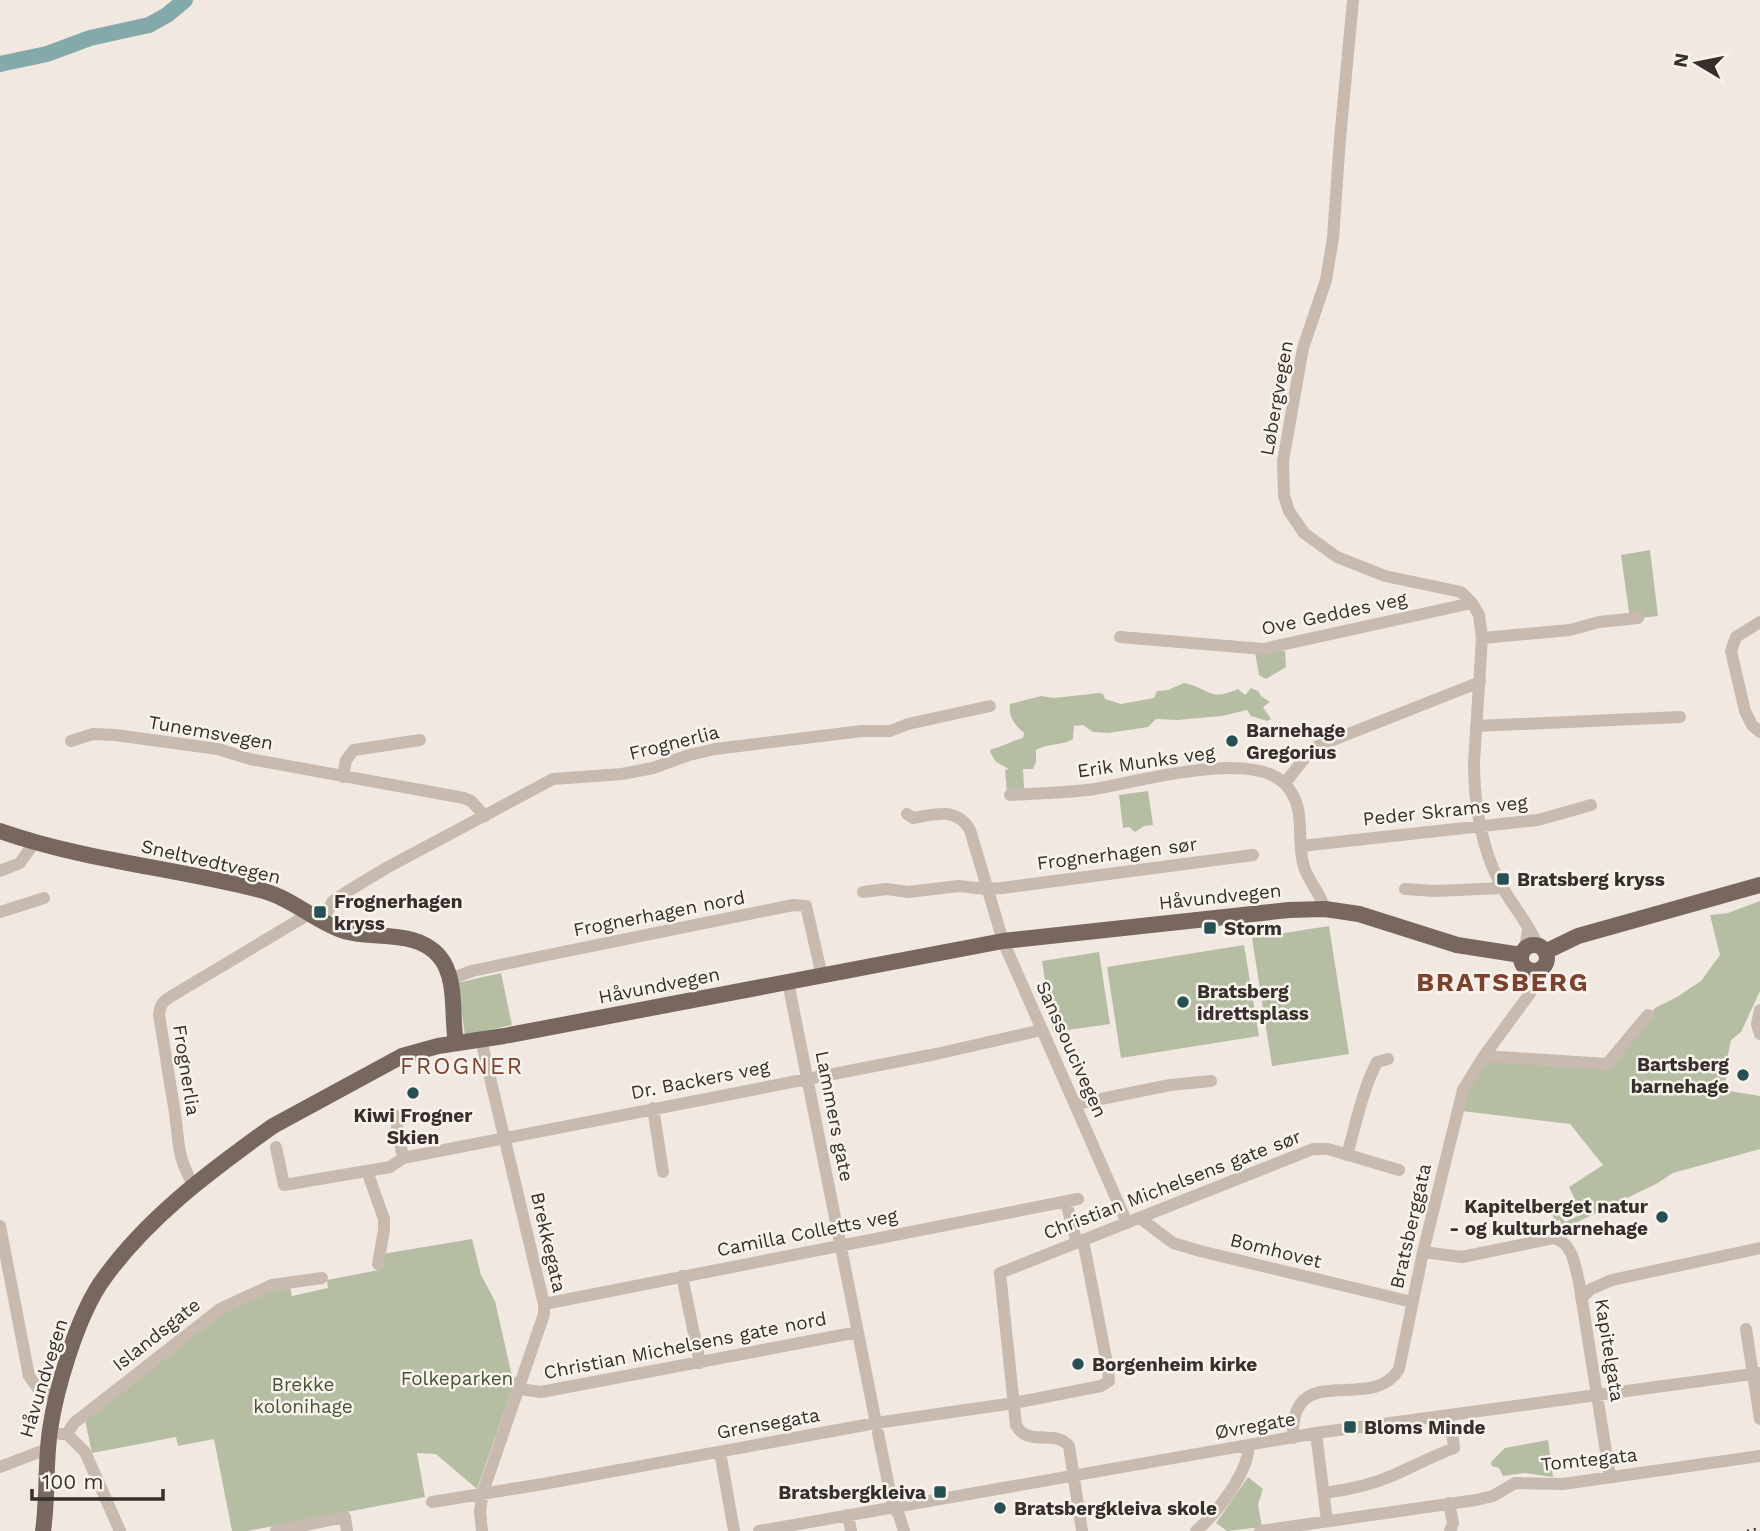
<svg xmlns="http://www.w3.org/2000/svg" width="1760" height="1531" font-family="'Work Sans',sans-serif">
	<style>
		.green { fill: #b5bea2 }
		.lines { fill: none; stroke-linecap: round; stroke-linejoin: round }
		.river { stroke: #83a9ab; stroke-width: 16 }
		.minor { stroke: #c8baae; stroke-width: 12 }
		.major { stroke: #77675f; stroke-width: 16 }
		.rail { stroke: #372f2c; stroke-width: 2.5; stroke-dasharray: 2 5; stroke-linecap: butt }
		.poi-dot { fill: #265154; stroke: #f9f3ed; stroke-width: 2.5 }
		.labels { text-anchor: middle; stroke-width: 5; stroke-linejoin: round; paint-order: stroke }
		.street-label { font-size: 19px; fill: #372f2c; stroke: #f9f3ed }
		.poi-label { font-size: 19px; font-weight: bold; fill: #372f2c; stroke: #f9f3ed; text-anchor: start }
		.park-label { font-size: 19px; fill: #475332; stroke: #f9f3ed }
		.quarter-label { font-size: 23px; letter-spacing: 2px; fill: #7d412e; stroke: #f9f3ed }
		.district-label { font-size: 26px; font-weight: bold; letter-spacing: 2px; fill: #7d412e; stroke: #f9f3ed }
	</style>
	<rect width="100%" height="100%" fill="#f1e9e1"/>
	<path class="green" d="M1650 550 1658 616 1630 619 1621 555Z
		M1285 651 1286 667 1266 679 1259 675 1255 652Z
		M1184 683C1212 689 1208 702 1238 689L1245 695 1251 688 1258 691 1261 696 1270 702 1263 707 1271 719 1267 721 1251 716 1247 710 1222 716 1177 720 1156 719 1148 727 1108 733 1093 732 1083 725 1074 726 1073 739C1062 746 1048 743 1036 750V762L1033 769H1014H1023L1024 788 1021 791 1007 793 1005 770 1009 769 996 762 990 752 991 749C1003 747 1011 741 1023 738L1024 733C1015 725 1008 717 1010 704L1041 696 1054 698 1099 693 1103 694 1105 699 1121 704 1154 698 1157 691 1168 690Z
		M1148 791 1153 825 1144 826 1135 832 1129 827 1123 828 1119 795Z
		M1760 901V991L1741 1032 1731 1040 1728 1055 1731 1059 1723 1090 1760 1096V1149L1673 1173 1656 1184 1563 1229 1560 1220 1555 1222 1551 1211 1553 1208H1556L1565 1222 1582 1214 1569 1187 1603 1165 1570 1124 1462 1111 1467 1089 1488 1057 1612 1060 1655 1008 1677 997 1701 981 1720 955 1710 915 1728 913Z
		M1329 926 1349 1054 1272 1066 1252 938Z
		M1244 945 1259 1036 1121 1058 1107 967Z
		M1099 952 1110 1024 1053 1032 1042 961Z
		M501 973 512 1025 465 1035 457 983Z
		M472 1239 481 1275 495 1301 512 1376 516 1378 477 1489 436 1454 417 1453 425 1497 247 1531H232L214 1439 178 1446 176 1437 92 1453 85 1420 219 1313 261 1293 290 1287 292 1296 328 1288 327 1280 379 1270 376 1255Z
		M1548 1440 1553 1477 1525 1473 1503 1476 1499 1468 1492 1466 1491 1462 1505 1448Z
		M1248 1477 1263 1489 1258 1504 1262 1527 1227 1531 1216 1523Z"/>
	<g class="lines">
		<path class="river" d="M0 64 47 54 90 38 149 25 167 15 185 0"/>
		<path class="minor" d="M1353 0 1340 139 1333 238 1326 280 1303 348 1283 461 1284 496 1289 511 1304 533 1337 557 1385 576 1461 592 1472 603 1479 615 1482 638 1474 762C1474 802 1481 849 1501 885 1512 905 1529 924 1538 946
			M1760 622 1736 637 1731 651 1745 711 1752 725 1760 732
			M1120 637 1263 649 1472 603
			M1482 638 1570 630 1599 622 1638 618
			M1476 726 1680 717
			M71 741 93 734 115 735 218 749 250 759 464 798 471 801 485 816
			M343 777 346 760 354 750 420 740
			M1285 783 1307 755 1318 746 1480 682
			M1010 795C1038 793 1067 793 1095 789 1138 782 1253 748 1286 785 1308 810 1295 838 1304 867 1309 882 1320 893 1325 909
			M907 814 913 818C935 814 957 807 970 830L1003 941 1127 1223
			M1301 846 1538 820 1591 805
			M0 871 20 863 34 843
			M1405 889 1435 891 1503 888
			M863 892 887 889 908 892 959 886 986 889 1002 888 1253 855
			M0 912 44 898
			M322 921 333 901 348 891 388 867 553 779 622 774 653 768 689 755 715 749 862 731H890L908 724 990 706
			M1525 948 1528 930
			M450 979 472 971 543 956 793 905 806 906 822 976
			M788 982 876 1423
			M1760 1010 1757 1024 1760 1034
			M481 1040 544 1304V1314L483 1492 480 1511 482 1531
			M1484 1056 1607 1064 1648 1015
			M1076 1104 1170 1085 1211 1081
			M653 1108 663 1172
			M395 1115 403 1158
			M276 1147 284 1185 390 1167 403 1158 936 1054 1042 1030
			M1347 1155C1356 1124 1362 1091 1377 1062L1388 1059
			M367 1171 384 1219V1230L378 1264
			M194 1186C174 1153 180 1136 173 1101 168 1072 164 1044 159 1015 160 1006 162 1002 170 997L309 914
			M1066 1202 1077 1243
			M1140 1218 1173 1243 1200 1251 1412 1302
			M0 1226 29 1376 40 1391 57 1398
			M1423 1252 1462 1257 1554 1238C1573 1243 1575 1266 1579 1282L1610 1477
			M682 1276 700 1363
			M1581 1298 1591 1289 1612 1280 1760 1248
			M544 1304 1078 1199
			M1746 1329 1760 1419
			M520 1389 541 1392 858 1332
			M878 1433 893 1507 899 1515 904 1531
			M1316 1433 1327 1521
			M60 1434H67L85 1452 120 1531
			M67 1434 74 1423 220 1309 272 1285 322 1278
			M1293 1438C1290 1357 1372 1415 1399 1369L1423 1252 1463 1090 1484 1056 1531 992 1537 970
			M720 1452 734 1531
			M0 1467 47 1449
			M1324 1493C1348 1490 1371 1485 1394 1475 1414 1466 1433 1456 1454 1448L1450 1415
			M432 1502 543 1484 876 1423 1014 1403 1101 1386 1109 1381 1108 1368 1083 1240
			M1449 1503 1453 1523 1450 1531
			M848 1515 851 1531
			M276 1531 345 1517 347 1531
			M759 1531 1316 1433 1760 1373
			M1082 1531 1069 1446C1054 1428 1028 1448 1016 1425L1000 1273 1313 1149H1328L1399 1170
			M1196 1531C1215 1515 1251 1470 1248 1445
			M1260 1531 1476 1500 1493 1496 1515 1483 1563 1484 1760 1456"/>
		<path class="major" d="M0 831C86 861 176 868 264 891 293 899 316 922 344 931 375 940 416 929 439 956 458 978 451 1016 456 1043
			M1521 958a13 13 0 1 1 26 0a13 13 0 1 1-26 0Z
			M1545 952 1578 936 1760 885
			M43 1531C48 1497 45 1463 50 1430 56 1388 77 1319 100 1284 144 1220 210 1171 273 1126L402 1056 438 1046 504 1036 1003 941 1289 910 1325 909 1359 914 1457 945 1521 955"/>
		<path class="rail" d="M1747 1531 1760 1528"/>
	</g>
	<g class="poi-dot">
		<circle cx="1232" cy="741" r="7"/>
		<rect x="1496" y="872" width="14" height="14" rx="3.5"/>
		<rect x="313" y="905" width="14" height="14" rx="3.5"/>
		<rect x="1203" y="921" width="14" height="14" rx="3.5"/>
		<circle cx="1183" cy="1002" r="7"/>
		<circle cx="1743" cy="1075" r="7"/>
		<circle cx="413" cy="1093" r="7"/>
		<circle cx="1662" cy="1217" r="7"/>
		<circle cx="1078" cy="1364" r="7"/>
		<rect x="1343" y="1420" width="14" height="14" rx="3.5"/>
		<rect x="933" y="1485" width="14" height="14" rx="3.5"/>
		<circle cx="1000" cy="1508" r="7"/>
	</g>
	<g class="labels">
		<g class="street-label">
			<text transform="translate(1276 398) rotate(-80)" y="7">Løbergvegen</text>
			<text transform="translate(1334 613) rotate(-12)" y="7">Ove Geddes veg</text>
			<text transform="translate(211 732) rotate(10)" y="7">Tunemsvegen</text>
			<text transform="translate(674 742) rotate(-14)" y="7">Frognerlia</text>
			<text transform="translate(1146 761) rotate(-8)" y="7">Erik Munks veg</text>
			<text transform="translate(1445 810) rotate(-6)" y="7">Peder Skrams veg</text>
			<text transform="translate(1117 853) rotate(-7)" y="7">Frognerhagen sør</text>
			<text transform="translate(211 861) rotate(13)" y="7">Sneltvedtvegen</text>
			<text transform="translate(1220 896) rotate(-6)" y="7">Håvundvegen</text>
			<text transform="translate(659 913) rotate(-11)" y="7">Frognerhagen nord</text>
			<text transform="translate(659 985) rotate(-11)" y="7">Håvundvegen</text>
			<text transform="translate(1072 1049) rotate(66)" y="7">Sanssoucivegen</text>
			<text transform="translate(187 1070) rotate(81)" y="7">Frognerlia</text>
			<text transform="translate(700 1079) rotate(-11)" y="7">Dr. Backers veg</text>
			<text transform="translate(835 1116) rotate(79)" y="7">Lammers gate</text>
			<text transform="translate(1172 1184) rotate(-21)" y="7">Christian Michelsens gate sør</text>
			<text transform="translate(1410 1226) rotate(-77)" y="7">Bratsberggata</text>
			<text transform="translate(807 1232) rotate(-11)" y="7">Camilla Colletts veg</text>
			<text transform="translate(549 1242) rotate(77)" y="7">Brekkegata</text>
			<text transform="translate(1276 1250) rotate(14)" y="7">Bomhovet</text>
			<text transform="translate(156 1334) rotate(-38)" y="7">Islandsgate</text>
			<text transform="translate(685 1345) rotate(-11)" y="7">Christian Michelsens gate nord</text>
			<text transform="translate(1610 1350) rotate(81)" y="7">Kapitelgata</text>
			<text transform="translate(43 1378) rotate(-73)" y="7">Håvundvegen</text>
			<text transform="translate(768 1423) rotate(-10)" y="7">Grensegata</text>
			<text transform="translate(1255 1425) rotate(-10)" y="7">Øvregate</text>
			<text transform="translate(1589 1459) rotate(-6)" y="7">Tomtegata</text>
		</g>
		<g class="poi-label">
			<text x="1246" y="737">Barnehage<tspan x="1246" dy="22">Gregorius</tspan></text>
			<text x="1517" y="886">Bratsberg kryss</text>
			<text x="334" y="908">Frognerhagen<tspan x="334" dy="22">kryss</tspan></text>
			<text x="1224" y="935">Storm</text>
			<text x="1197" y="998">Bratsberg<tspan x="1197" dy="22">idrettsplass</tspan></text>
			<text x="1729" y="1071" text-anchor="end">Bartsberg<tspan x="1729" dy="22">barnehage</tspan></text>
			<text x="413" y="1122" text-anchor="middle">Kiwi Frogner<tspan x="413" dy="22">Skien</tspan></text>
			<text x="1648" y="1213" text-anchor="end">Kapitelberget natur<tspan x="1648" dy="22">- og kulturbarnehage</tspan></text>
			<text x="1092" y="1371">Borgenheim kirke</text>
			<text x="1364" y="1434">Bloms Minde</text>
			<text x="926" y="1499" text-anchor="end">Bratsbergkleiva</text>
			<text x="1014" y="1515">Bratsbergkleiva skole</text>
		</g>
		<g class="park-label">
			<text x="457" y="1385">Folkeparken</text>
			<text x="303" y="1391">Brekke<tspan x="303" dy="22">kolonihage</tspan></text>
		</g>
		<g class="quarter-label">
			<text x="462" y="1074">FROGNER</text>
		</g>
		<g class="district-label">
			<text x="1503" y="991">BRATSBERG</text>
		</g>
	</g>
	<g transform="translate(1697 63) rotate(280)" stroke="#f9f3ed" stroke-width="5" paint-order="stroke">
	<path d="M0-5L12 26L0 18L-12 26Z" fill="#372f2c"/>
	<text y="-10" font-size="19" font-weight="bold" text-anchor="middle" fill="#372f2c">N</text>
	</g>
	<path d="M32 1489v10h131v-10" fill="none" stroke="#372f2c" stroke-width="3.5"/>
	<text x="42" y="1489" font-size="21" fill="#372f2c" stroke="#f9f3ed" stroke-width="5" paint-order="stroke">100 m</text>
</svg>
